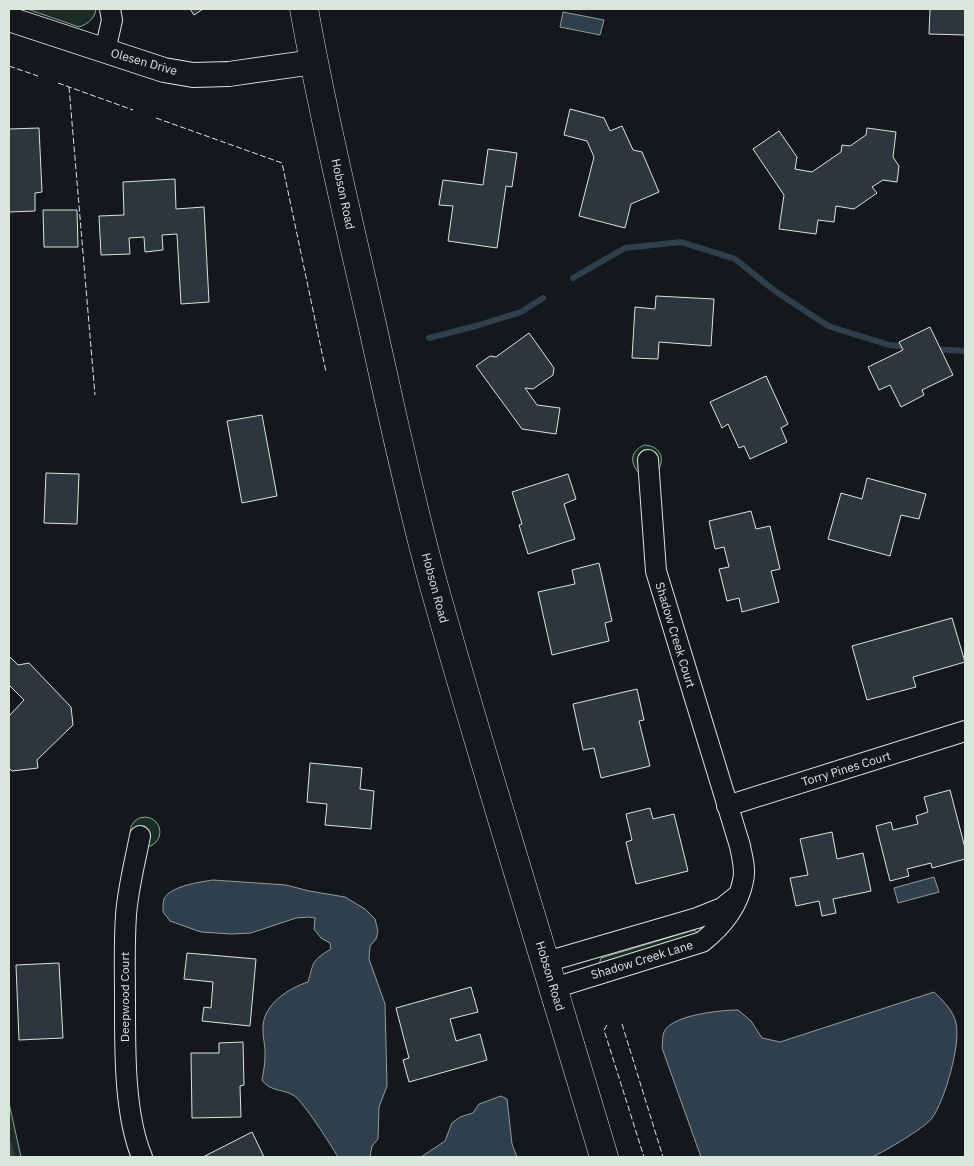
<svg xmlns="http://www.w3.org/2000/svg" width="974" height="1166" font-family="'IBM Plex Sans',sans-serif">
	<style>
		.green { fill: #1a2d24; stroke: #939e99 }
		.water { fill: #2f3f4d; stroke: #939e99 }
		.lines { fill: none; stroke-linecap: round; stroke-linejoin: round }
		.stream { stroke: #2f3f4d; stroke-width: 6 }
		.building { fill: #2c363c; stroke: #d8e6dc }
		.minor-casing { stroke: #d8e6dc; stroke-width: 22 }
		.tertiary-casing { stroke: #d8e6dc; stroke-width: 26 }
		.secondary-casing { stroke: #d8e6dc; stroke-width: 29 }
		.minor { stroke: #14181c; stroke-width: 20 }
		.tertiary { stroke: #14181c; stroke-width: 24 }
		.secondary { stroke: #14181c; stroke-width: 28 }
		.fence { stroke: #d8e6dc; stroke-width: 1; stroke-dasharray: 6 2.5; stroke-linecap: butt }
		.labels { text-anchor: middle; stroke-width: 4; stroke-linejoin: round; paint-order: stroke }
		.street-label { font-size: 12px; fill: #d8e6dc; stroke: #14181c }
	</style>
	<rect width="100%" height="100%" fill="#14181c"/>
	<path class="green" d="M27 9H96C95 18 88 24 79 27Z
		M644 445C659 446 665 456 659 469L639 473C629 462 631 451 644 445Z
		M130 832a15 15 0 1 1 30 0a15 15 0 1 1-30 0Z
		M694 930 698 933 696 938 599 965 601 958Z
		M9 1103 21 1157H9Z"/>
	<path class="water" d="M563 12 604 20 600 35 560 27Z
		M934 877 939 892 898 903 894 888Z
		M213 880 286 885 309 891 345 897 365 909 375 919 378 931 376 939 370 946 369 959 385 1004 387 1086 379 1107 378 1139 372 1146 370 1157H338C332 1147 302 1099 293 1095 282 1089 269 1091 262 1080 263 1073 265 1065 265 1057 266 1047 262 1036 263 1026 264 1004 289 988 308 982 314 962 311 961 331 949L330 943 321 938 314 929 315 918 309 917 296 918 251 933 232 934 201 932 170 921 163 912C163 908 163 902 164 899 170 886 200 882 213 880Z
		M934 992C943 1001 953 1010 956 1023 961 1044 945 1100 932 1118 926 1127 884 1152 872 1157H701L662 1048C663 1043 662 1036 664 1032 671 1015 721 1010 738 1010L751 1021 762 1038 780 1042Z
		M501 1096 507 1099 512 1144 517 1157H421L445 1141 452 1123 460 1117 473 1113 479 1104Z"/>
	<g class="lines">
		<path class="stream" d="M573 278 625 248 681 242 735 259 775 291 828 326 889 345 909 347
			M429 338 476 326 521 312 543 298
			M933 349 965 351
			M9 1144 12 1157"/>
	</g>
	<path class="building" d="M190 9H203L194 15Z
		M930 9H965V35L929 34Z
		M570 109 604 118 610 131 622 126 633 150 642 152 659 192 631 204 625 228 579 216 594 157 587 141 564 135Z
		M39 128 42 192 35 193V211L9 212V129Z
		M867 128 896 132 893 157 899 166 897 182 883 180 872 187 877 193 854 209 836 206 834 222 818 220 816 234 779 229 784 195 753 149 779 131 797 157 795 169 812 172 841 152 842 145 850 146 866 135Z
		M488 149 517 153 512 187 506 186 497 248 448 241 453 206 439 205 443 180 483 185Z
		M175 179 176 209 204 207 209 302 181 304 177 234 162 235 163 250 145 252 144 237 129 238 130 254 101 255 99 216 124 215 123 182Z
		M43 210H77L78 247H44Z
		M656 296 714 299 711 346 659 342 658 359 632 358 635 307 655 309Z
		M930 327 953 375 922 390 924 395 901 407 890 385 879 390 868 367 903 350 899 342Z
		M529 333 554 368 553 375 533 389 525 388 537 405 560 408 556 434 522 429 476 366 490 356 496 357Z
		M766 376 788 424 781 428 787 442 750 459 744 446 739 448 728 424 722 428 710 402Z
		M262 415 277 496 242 503 227 421Z
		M46 473 79 474 77 524 44 523Z
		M568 474 576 499 564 504 575 539 528 554 519 525 522 524 512 492Z
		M867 478 926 494 919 519 901 515 890 556 828 539 841 493 862 499Z
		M751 511 756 529 770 526 780 569 771 571 779 602 742 612 739 598 727 601 719 569 729 567 724 547 715 549 709 521Z
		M599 563 612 621 605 623 609 641 552 655 538 592 575 584 572 570Z
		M952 618 965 662 913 677 916 687 867 700 852 646Z
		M9 656 18 665 29 663 71 707 73 725 37 760 38 768 12 771 9 768V716L24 700 9 685Z
		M637 689 644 720 639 721 650 766 601 778 594 748 583 750 573 704Z
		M310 763 362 768 360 789 374 791 371 829 325 825 327 804 307 802Z
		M950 790 965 848V859L932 868 931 863 907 869 909 876 890 881 876 826 891 822 893 830 918 824 916 816 928 812 924 797Z
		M650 808 653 819 674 814 688 871 636 884 626 842 632 840 626 814Z
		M832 832 837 859 863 853 871 891 833 899 836 913 822 916 819 901 796 906 790 878 808 875 800 839Z
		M187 953 256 959 250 1026 202 1021 204 1007 211 1008 213 982 184 979Z
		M59 963 63 1038 19 1040 16 965Z
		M471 987 478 1012 450 1019 456 1041 480 1034 487 1060 409 1082 403 1060 409 1058 396 1008Z
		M243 1042 244 1085 240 1086 241 1117 192 1118 191 1053H219V1043Z
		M252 1132 264 1157H203Z"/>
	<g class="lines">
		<g class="minor-casing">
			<path id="minor" d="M105 51 112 20 110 9
				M727 806 965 731
				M140 836C135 862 128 888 126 915 124 944 125 973 125 1002 125 1049 124 1114 142 1157
				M546 962 697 918 722 908 737 896
				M554 988 702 942C721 927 738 906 743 881 746 869 742 857 740 846L656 571 648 460"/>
		</g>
		<g class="tertiary-casing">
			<path id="tertiary" d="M9 19 164 70 193 75 229 74 314 62"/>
		</g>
		<g class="secondary-casing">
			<path id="secondary" d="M304 9C323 114 348 219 372 324 391 409 409 495 432 579 486 773 547 965 604 1157"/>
		</g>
		<use href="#minor" class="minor"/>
		<use href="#tertiary" class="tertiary"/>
		<use href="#secondary" class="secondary"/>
		<path class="fence" d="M9 66 38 76
			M58 83 133 110
			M69 87 95 395
			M156 118 282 163 326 372
			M622 1024 663 1157
			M607 1025 604 1030 644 1157"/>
	</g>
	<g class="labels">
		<g class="street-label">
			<text transform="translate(144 62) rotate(16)" y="4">Olesen Drive</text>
			<text transform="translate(343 194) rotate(78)" y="4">Hobson Road</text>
			<text transform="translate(435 588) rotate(75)" y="4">Hobson Road</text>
			<text transform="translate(675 635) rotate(73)" y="4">Shadow Creek Court</text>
			<text transform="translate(846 769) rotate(-17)" y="4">Torry Pines Court</text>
			<text transform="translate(642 960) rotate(-17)" y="4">Shadow Creek Lane</text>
			<text transform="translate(550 976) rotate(73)" y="4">Hobson Road</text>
			<text transform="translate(125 997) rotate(-90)" y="4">Deepwood Court</text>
		</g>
	</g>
	<rect width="974" height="1166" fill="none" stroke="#d8e6dc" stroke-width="20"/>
</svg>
